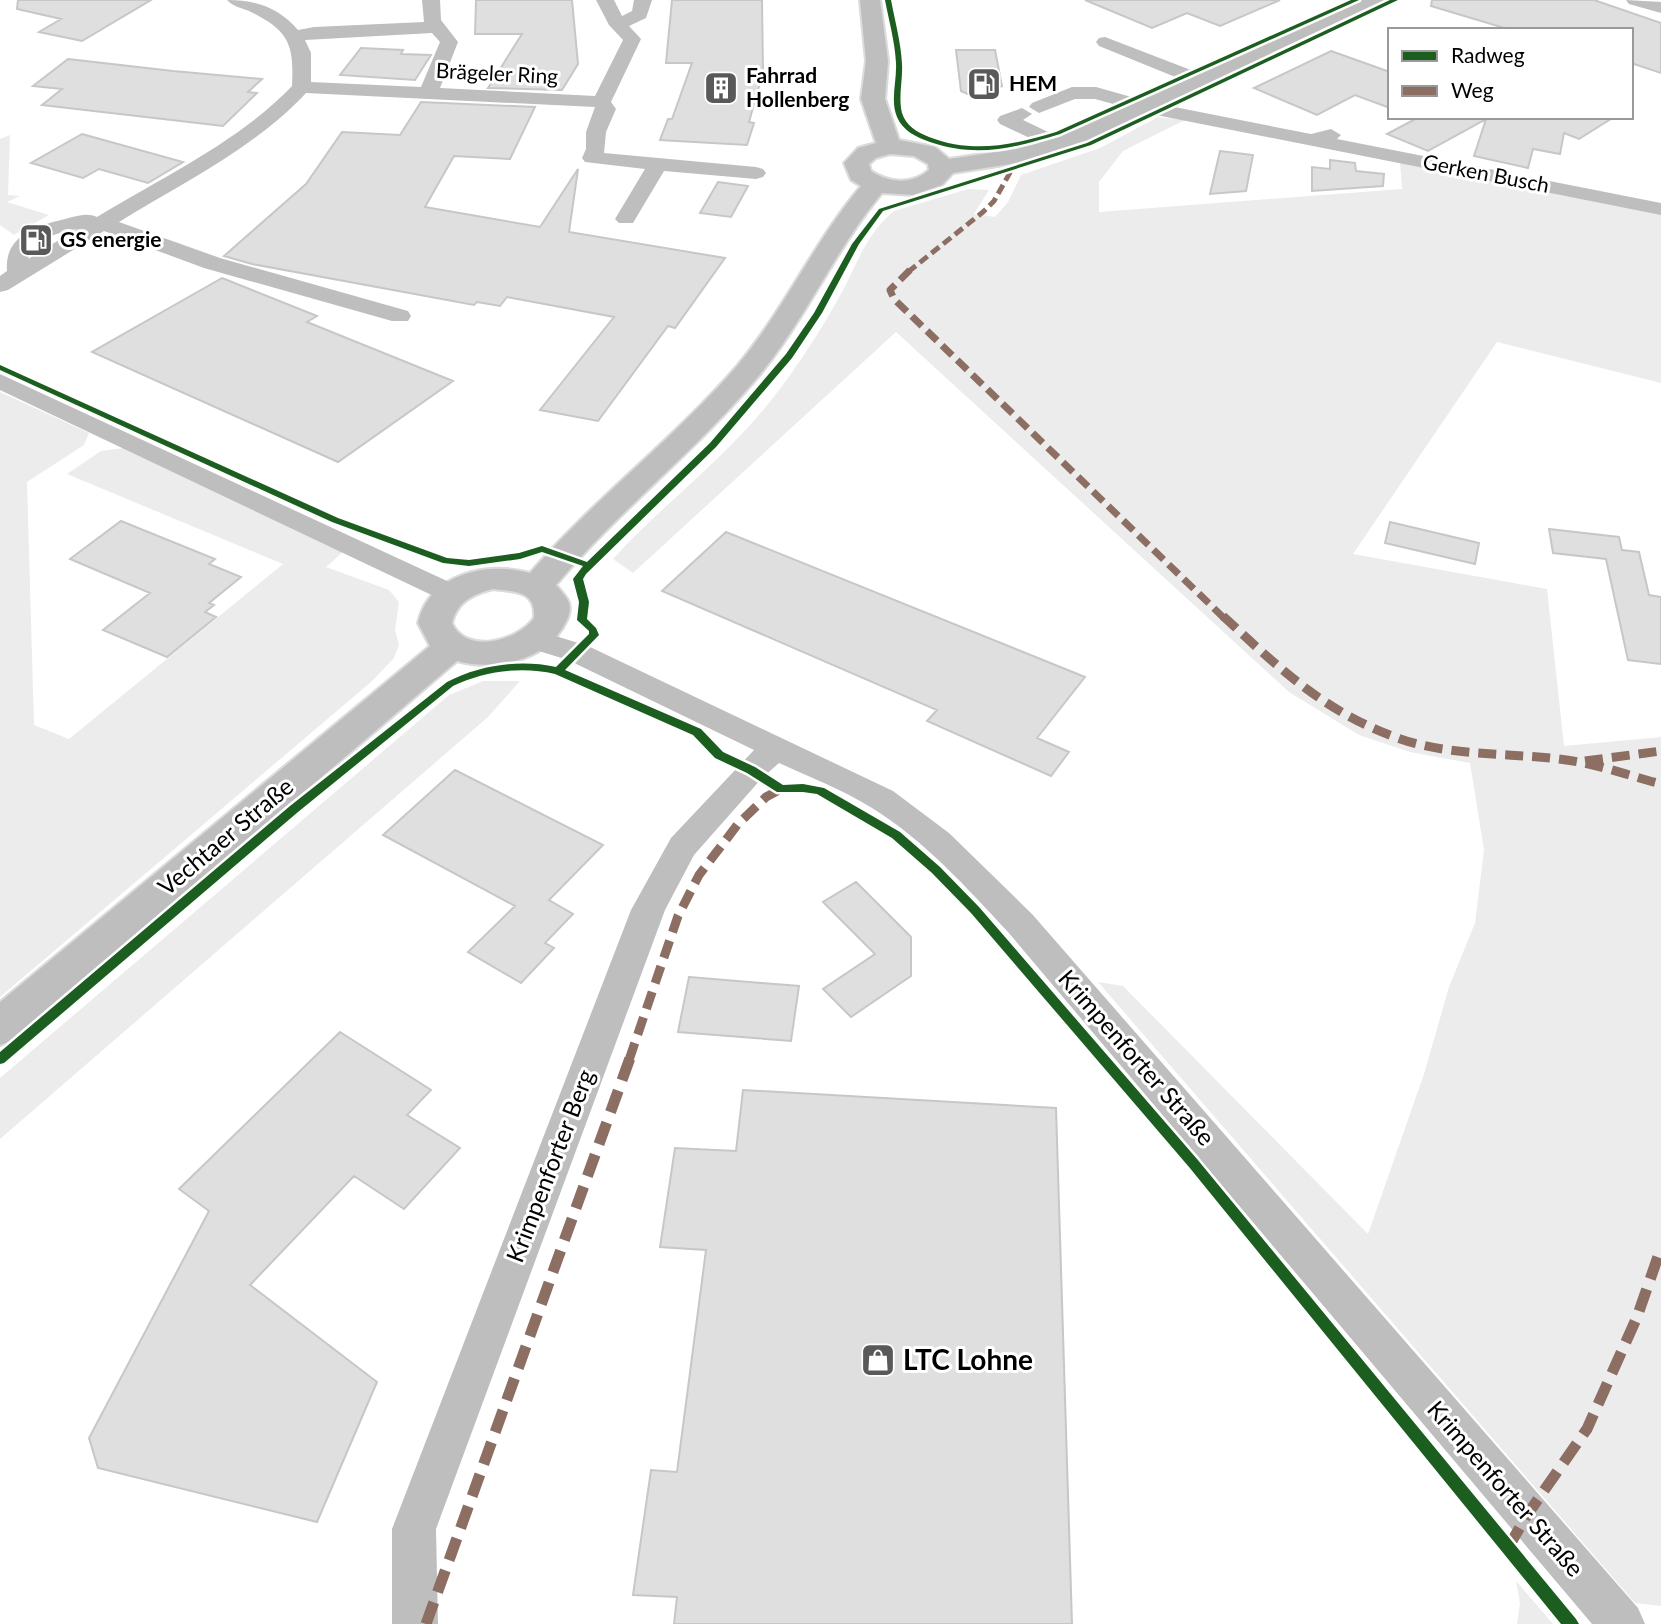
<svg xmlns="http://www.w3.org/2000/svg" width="1661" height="1624" font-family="Lato,sans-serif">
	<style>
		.green { fill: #ececec }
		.building { fill: #dfdfdf; stroke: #c7c7c7; stroke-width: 2 }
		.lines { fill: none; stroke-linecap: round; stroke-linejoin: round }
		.major-casing { stroke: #dbdbdb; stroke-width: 4 }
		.minor { fill: #bebebe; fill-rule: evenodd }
		.major { fill: #bebebe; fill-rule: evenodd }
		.quiet-far3 { stroke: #8d6e63; stroke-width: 5; stroke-dasharray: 10 5; stroke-linecap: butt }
		.quiet-far2 { stroke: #8d6e63; stroke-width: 7; stroke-dasharray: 14 7; stroke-linecap: butt }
		.quiet-far1 { stroke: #8d6e63; stroke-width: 9; stroke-dasharray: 18 9; stroke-linecap: butt }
		.quiet { stroke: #8d6e63; stroke-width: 11; stroke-dasharray: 23 11; stroke-linecap: butt }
		.cycleway-casing { stroke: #fff; stroke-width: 5 }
		.cycleway { fill: #1b5e20; fill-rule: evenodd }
		.labels { text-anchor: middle; stroke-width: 6; stroke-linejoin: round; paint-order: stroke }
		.far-street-label { font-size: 21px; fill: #000; stroke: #fff }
		.far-poi-label { font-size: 21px; font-weight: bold; fill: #000; stroke: #fff; text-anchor: start }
		.street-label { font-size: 24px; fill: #000; stroke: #fff }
		.near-poi-label { font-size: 28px; font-weight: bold; fill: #000; stroke: #fff; text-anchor: start }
	</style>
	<rect width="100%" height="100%" fill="#fff"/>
	<path class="green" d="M1158 117 1185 120 1123 151 1099 182V212L1402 189 1400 163 1661 205V383L1497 342 1353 554 1547 589 1564 746 1661 737V1606L1635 1603 1098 982 1123 986 1368 1234 1424 1074 1449 987 1475 923 1484 850 1470 763 1410 752 1359 735 1289 692 896 332 633 573 613 559C662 505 722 461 768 404 792 375 819 333 837 301 856 269 864 235 894 211L968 189 989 190 974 214 995 217 1008 202 1021 175 1100 148Z
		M10 135 8 195 20 196 7 202 49 215 14 235 0 225V139Z
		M0 392 89 433 84 445 27 482 34 725 69 739 283 564 67 474 101 451 124 448 343 552 326 567 389 590 399 602 395 630 399 645 394 658 371 682 0 997Z
		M483 681H520L488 717 0 1139V1078L449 695Z
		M1516 1581 1553 1624H1517L1520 1603Z"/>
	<path class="building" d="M18 0H151L82 41 39 32 61 19 17 9Z
		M476 0H572L578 64 562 90 488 88 522 34H475Z
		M672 0H762L763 72 749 122 754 123 747 145 660 140 668 119H672L692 63H666Z
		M1085 0H1280L1220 26 1187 13 1152 28Z
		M1432 0H1594L1661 23V73L1631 63V30H1511L1431 6Z
		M361 48 403 50 401 54 431 55 415 80 340 75Z
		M956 50H995L1002 86 974 97 961 91Z
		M1331 51 1390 72V108L1355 95 1317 115 1254 88Z
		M68 59 173 71 262 79 248 92 257 93 223 126 42 105 62 89 33 86Z
		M421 102 535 107 510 159 454 156 425 207 540 227 578 169 569 232 725 258 675 328 668 326 598 421 540 410 614 317 507 297 500 306 477 302 474 305 252 264 224 256 306 184 342 132 400 135Z
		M1419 117H1614L1579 139 1564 133 1560 154 1533 149 1528 168 1474 156 1486 119 1428 151 1387 134Z
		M82 134 183 162 148 183 99 169 83 178 31 163Z
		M1220 151 1253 155 1246 191 1210 194Z
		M1330 160 1355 163 1356 171 1384 174 1383 186 1312 191V167L1330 169Z
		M718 182 748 186 731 217 700 213Z
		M222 278 317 316 307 322 453 381 338 462 92 352Z
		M121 521 215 559 209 564 241 577 209 603 214 605 205 612 216 617 167 657 103 630 150 593 70 559Z
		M1390 522 1479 543 1475 564 1385 543Z
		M1549 529 1619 537 1622 550 1639 552 1649 595 1661 597V664L1628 660 1606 559 1553 553Z
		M726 532 1085 677 1037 738 1069 752 1051 776 927 721 937 710 662 591Z
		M455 770 603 845 549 900 573 914 545 943 554 948 521 983 468 952 515 906 383 835Z
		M856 882 911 937V976L851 1017 823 989 875 954 823 902Z
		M689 977 799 986 791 1041 678 1032Z
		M340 1032 431 1090 407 1115 460 1148 404 1209 354 1176 250 1285 377 1382 317 1522 98 1468 89 1438 209 1211 179 1189Z
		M743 1090 1056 1108 1072 1624H674L677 1597 633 1595 651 1470 677 1472 706 1250 660 1247 675 1148 736 1151Z"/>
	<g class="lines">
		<g class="major-casing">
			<path id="major" d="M860 0H880L888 61 885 99 899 140 935 147 949 159 1017 149 1051 140 1362 0H1390L1386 4 1069 150 1017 163 953 173 942 185 913 195 882 193C834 251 805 321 757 378 695 452 618 511 556 585 560 590 567 597 569 603 572 613 566 622 562 629 541 662 493 671 457 661L15 1040 0 1045V1002L430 646 418 623C429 574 487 561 530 573 594 499 673 440 737 366 784 310 814 242 861 186L851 180 844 163 858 148 876 143 861 99 866 61ZM890 154 914 156 928 164 929 170C912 185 889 183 871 171L869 164 876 158ZM493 589C515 592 536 590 534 618 518 641 466 655 452 623 457 602 473 594 493 589Z"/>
		</g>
		<path class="minor" d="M227 0C256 0 279 8 298 30L314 27 424 22 422 0H440L441 20 458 42 440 88 595 96 623 40 609 25 596 0H614L622 16 632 11 634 0H652L646 18 629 26 641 39 611 102 616 109 606 132 604 153 756 167 763 169 766 173 763 177 756 179 664 171 633 223H619L615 219 645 169 585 162 582 158 586 149V132L595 107 306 93C255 148 182 183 119 222L220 258 408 311 411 316 408 321H392L204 268 104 231 8 290 0 292V276L7 271C4 236 36 226 65 219 76 216 87 212 97 217 161 178 240 141 292 86 294 46 290 31 251 12 243 8 233 7 227 0ZM432 33 440 42 421 87 311 82V53L305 40ZM77 229 28 259C34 238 58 233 77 229Z
			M1626 0 1661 2V13L1629 4Z
			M1105 37 1209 77 1211 81 1202 87 1195 85 1099 46 1096 42 1099 38Z
			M1072 87H1096L1149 102 1311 134 1331 129 1341 135 1337 139 1661 203V215L1146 113 1095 99H1075L1039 113 1029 107 1032 103Z
			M1022 108 1032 114 1023 120 1067 141 1070 145 1067 149H1053L1000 124 997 120 1000 116Z
			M0 374 460 587 464 593 460 599 450 602 440 599 0 390Z
			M536 630 588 646 893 791 949 833 1032 914 1638 1608 1645 1624H1592L1008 932C967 888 924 840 872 808 843 790 810 777 779 763L762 778 694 855 665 910 436 1529 438 1624H392V1529L631 910 671 838 754 750 568 660 526 647 522 640 526 633Z"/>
		<use href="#major" class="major"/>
		<path class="quiet-far3" d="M908 272 983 212 994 201 1012 169"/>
		<path class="quiet-far2" d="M910 270 890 290 894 299 1224 618"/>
		<path class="quiet-far1" d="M1223 616C1278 667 1323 711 1395 737 1454 759 1518 751 1579 762 1606 767 1634 777 1661 784
			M1585 761 1661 751
			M629 1060 678 916 699 875 738 824 766 797 781 789"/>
		<path class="quiet" d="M1508 1548 1527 1515 1587 1429 1637 1317 1661 1248
			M426 1624 630 1058"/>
		<g class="cycleway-casing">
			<path id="cycleway" d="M885 0H891C895 21 901 43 902 64 903 80 898 97 902 113 906 126 917 132 929 137 973 154 1013 145 1056 132L1351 0H1359L1060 134C1014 148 977 158 930 142 916 137 903 131 897 117 890 100 897 81 896 63 895 42 889 21 885 0Z
				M1390 0H1398L1091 145 883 211 859 244 822 313 792 358 716 447 586 574 583 579 589 602 587 619 596 628 599 635 565 670 701 729 723 752 755 767 783 785 803 784 824 788 900 832 940 867 979 907 1197 1159 1576 1619 1579 1624H1561L1189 1167 971 913 932 873 892 838 817 794 803 792H777L747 773 715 758 693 735 555 674C522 666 484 671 453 686L298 812 4 1063 0 1064V1052L290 806 447 682C480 665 520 659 556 667L589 634V631L577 620 579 602 573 579 583 566 542 552 520 559 469 566 443 563 332 522 0 370V365L338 518 447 558 469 560 519 553 542 546 587 562 710 443 786 354 814 313 852 244 879 209 1087 143Z"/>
		</g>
		<use href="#cycleway" class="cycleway"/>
	</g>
	<defs>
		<g id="fuel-square" transform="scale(1.75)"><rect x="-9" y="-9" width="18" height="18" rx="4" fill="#595959" stroke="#fff"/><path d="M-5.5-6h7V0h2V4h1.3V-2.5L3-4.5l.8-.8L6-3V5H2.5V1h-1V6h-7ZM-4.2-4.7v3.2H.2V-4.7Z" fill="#fff"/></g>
		<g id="building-square" transform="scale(1.75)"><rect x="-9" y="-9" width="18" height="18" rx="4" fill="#595959" stroke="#fff"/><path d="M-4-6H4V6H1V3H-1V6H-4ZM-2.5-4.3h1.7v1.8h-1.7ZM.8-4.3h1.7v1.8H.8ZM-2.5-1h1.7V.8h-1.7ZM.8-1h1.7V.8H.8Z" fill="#fff"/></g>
		<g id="shop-square" transform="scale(1.75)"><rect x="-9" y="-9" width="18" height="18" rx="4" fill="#595959" stroke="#fff"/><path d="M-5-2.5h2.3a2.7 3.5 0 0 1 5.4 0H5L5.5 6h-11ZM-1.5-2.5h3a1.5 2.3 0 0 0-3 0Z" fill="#fff"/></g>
	</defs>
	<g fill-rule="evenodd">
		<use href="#fuel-square" x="984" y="84"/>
		<use href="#building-square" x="721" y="88"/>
		<use href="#fuel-square" x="36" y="240"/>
		<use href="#shop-square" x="878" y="1360"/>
	</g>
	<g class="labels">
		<g class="far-street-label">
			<text transform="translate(497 74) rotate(3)" y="7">Brägeler Ring</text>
			<text transform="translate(1486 174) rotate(11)" y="7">Gerken Busch</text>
		</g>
		<g class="far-poi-label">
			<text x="746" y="83">Fahrrad<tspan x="746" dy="24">Hollenberg</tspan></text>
			<text x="1009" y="91">HEM</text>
			<text x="60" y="247">GS energie</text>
		</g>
		<g class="street-label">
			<text transform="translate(226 837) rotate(-40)" y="8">Vechtaer Straße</text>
			<text transform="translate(1136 1058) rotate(49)" y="8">Krimpenforter Straße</text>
			<text transform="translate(551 1166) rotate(-69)" y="8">Krimpenforter Berg</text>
			<text transform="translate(1505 1489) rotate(49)" y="8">Krimpenforter Straße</text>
		</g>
		<g class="near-poi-label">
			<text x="903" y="1370">LTC Lohne</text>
		</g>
	</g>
	<rect x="1388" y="28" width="245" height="91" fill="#ffffff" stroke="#999999" stroke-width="2"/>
	<rect x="1402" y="51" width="35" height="10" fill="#1b5e20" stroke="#999999" stroke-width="2"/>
	<text x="1451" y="63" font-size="21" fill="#000000">Radweg</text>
	<rect x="1402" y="86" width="35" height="10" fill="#8d6e63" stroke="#999999" stroke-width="2"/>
	<text x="1451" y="98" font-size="21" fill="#000000">Weg</text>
</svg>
